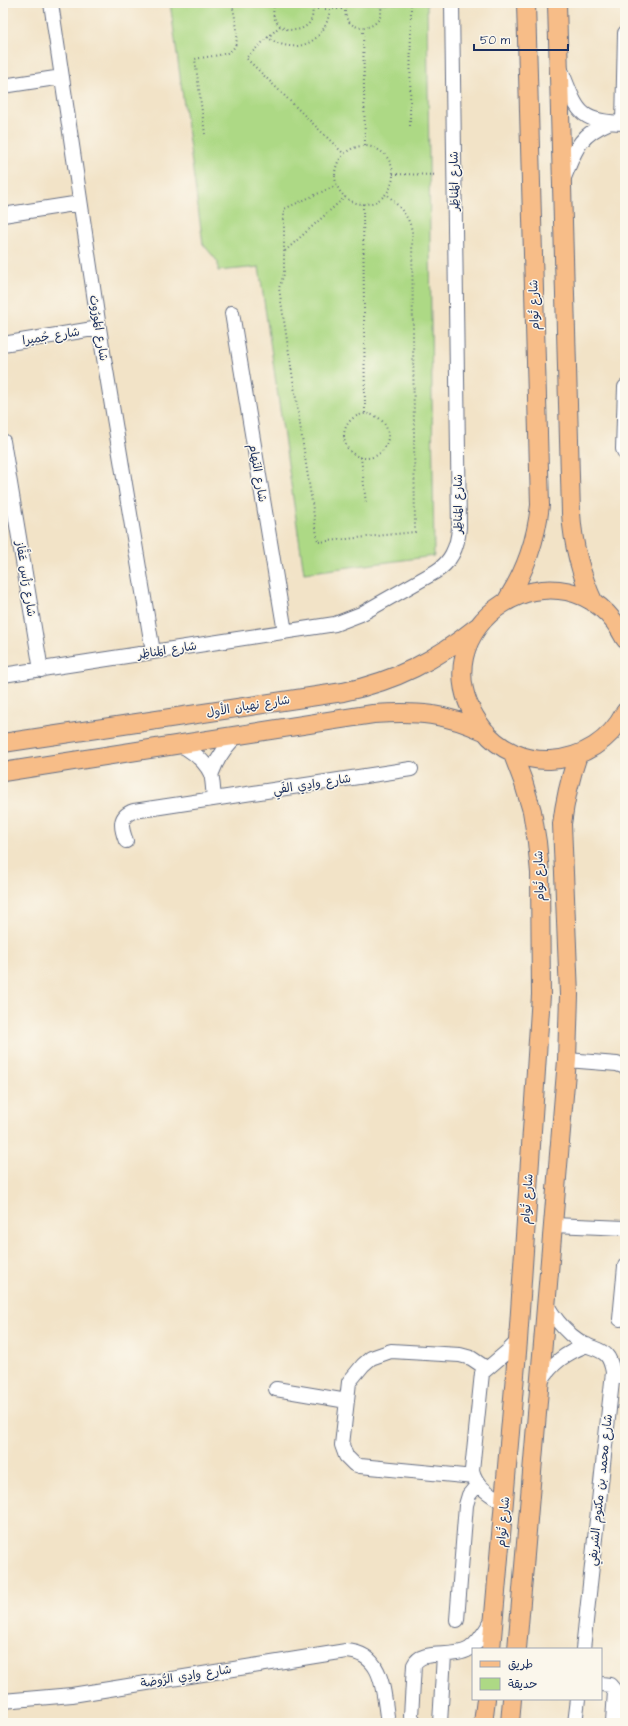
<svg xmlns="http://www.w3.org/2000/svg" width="628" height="1726" font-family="'Architects Daughter','Playpen Sans Arabic',sans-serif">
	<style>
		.green { fill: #add985; stroke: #648472 }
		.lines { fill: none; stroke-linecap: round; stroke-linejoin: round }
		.minor-casing { stroke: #666e83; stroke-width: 16 }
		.major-casing { stroke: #666e83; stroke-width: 20 }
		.path { stroke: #666e83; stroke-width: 2; stroke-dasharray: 1 3; stroke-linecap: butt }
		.minor { stroke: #fff; stroke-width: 14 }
		.major { stroke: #f7bd88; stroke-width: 18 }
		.labels { text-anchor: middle; stroke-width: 3; stroke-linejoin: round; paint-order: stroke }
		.street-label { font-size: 12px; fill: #1b2f5e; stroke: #fbf7ec }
	</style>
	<rect width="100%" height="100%" fill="#fbf7ec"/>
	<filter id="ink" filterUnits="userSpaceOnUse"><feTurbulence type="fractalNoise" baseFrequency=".025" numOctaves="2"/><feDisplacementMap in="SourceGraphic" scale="8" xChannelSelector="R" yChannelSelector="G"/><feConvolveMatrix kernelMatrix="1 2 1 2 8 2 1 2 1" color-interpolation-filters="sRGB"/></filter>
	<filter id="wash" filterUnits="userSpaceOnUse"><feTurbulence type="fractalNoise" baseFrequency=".012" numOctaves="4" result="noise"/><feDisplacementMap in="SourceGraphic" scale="16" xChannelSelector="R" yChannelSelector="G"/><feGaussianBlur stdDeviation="0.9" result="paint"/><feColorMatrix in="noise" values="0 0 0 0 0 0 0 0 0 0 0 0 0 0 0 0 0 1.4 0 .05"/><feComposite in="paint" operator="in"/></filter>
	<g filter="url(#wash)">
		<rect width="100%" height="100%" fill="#f2e3c7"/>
		<path class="green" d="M170 3H427L434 556 304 573 259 267 218 271V262L203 244Z"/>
	</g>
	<g filter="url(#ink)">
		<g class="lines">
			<g class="minor-casing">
				<path id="minor" d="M51 3 99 328 153 652
					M561 70C578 111 577 122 625 123
					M3 86 62 77
					M623 123 625 33
					M563 180C575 152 577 136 608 123
					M3 215 80 203
					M232 313 285 632
					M3 344 99 328
					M625 387 623 449 625 453
					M3 441 41 670
					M3 675 335 624 361 614 435 572C452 562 458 546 459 527L452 3
					M179 744C192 751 205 761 211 774 213 781 213 791 214 799
					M211 775C217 758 225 746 239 734
					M126 841C121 828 118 816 134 811L411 769
					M567 1060 617 1064 625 1067
					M553 1225 625 1228
					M547 1305C553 1316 561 1326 571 1335 575 1338 581 1343 586 1345 603 1352 609 1351 613 1372L583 1649
					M620 1319 625 1266
					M613 1376 625 1377
					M541 1381C552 1363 566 1353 587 1345
					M276 1389 347 1401
					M474 1477 360 1466 354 1464 346 1456 342 1445 349 1382 363 1365 371 1358 391 1351 460 1355 471 1358 486 1368
					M504 1503C489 1494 476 1487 472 1470L482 1373 509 1350 518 1341
					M457 1620 466 1505 469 1495 478 1484
					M601 1684 610 1685 615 1691 613 1722
					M3 1701 72 1695 346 1651C385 1653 383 1694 388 1723
					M415 1723 411 1716 414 1665C421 1648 453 1659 469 1649 480 1642 487 1628 494 1617
					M440 1723 444 1655
					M575 1723 578 1699"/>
			</g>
			<g class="major-casing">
				<path id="major" d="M557 3 571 513C573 545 580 573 594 603
					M507 600C526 570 536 541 540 505L526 3
					M625 639C567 526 404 628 484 730 499 750 526 761 550 760 583 758 610 741 625 712
					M3 743 343 692C396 681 436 660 477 627
					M3 772 373 714C418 711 445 713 486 732
					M491 1649 518 1341 541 995 540 873 537 842 532 811 523 781 512 752
					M517 1649 567 1060 569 995 562 824C565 800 570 778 578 755
					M483 1723 486 1699
					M510 1723 512 1699"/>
			</g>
			<path class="path" d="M275 3C263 38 323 40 311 3
				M346 3C337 37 390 34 380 3
				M313 9H344
				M280 26 246 58 344 154
				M363 28 365 147
				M267 37C295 57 326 43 330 9
				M410 126 411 3
				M205 134 195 59C205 57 217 56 227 53 245 46 234 17 232 3
				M335 175a29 29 0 1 1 58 0a29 29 0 1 1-58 0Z
				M393 174 441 175
				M337 185 284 209V274L279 288 318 542 415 532 412 232C410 216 397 205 387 194
				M363 204 365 414
				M285 251 345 197
				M344 436a22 22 0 1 1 44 0a22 22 0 1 1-44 0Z
				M361 457 366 504"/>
			<use href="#minor" class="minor"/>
			<use href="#major" class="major"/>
		</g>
	</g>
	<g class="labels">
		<g class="street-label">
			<text transform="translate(454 181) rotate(-91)" y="4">شارع المَناظِر</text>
			<text transform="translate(534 305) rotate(-92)" y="4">شارع تُوام</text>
			<text transform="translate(99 328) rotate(81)" y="4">شارع المَورُوث</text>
			<text transform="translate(51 336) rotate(-9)" y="4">شارع جُميرا</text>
			<text transform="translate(258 473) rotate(80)" y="4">شارع النَهام</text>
			<text transform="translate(458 504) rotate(-90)" y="4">شارع المَناظِر</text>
			<text transform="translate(26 579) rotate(81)" y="4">شارع رَأس عَفَّاز</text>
			<text transform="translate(167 650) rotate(-9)" y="4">شارع المَناظِر</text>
			<text transform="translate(248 706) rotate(-9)" y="4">شارع نهيان الأول</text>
			<text transform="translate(312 784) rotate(-9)" y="4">شارع وادِي الفَي</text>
			<text transform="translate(539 876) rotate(-92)" y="4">شارع تُوام</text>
			<text transform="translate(527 1199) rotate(-86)" y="4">شارع تُوام</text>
			<text transform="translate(600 1490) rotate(-84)" y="4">شارع محمد بن مكتوم الشريفي</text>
			<text transform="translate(503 1522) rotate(-85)" y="4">شارع تُوام</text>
			<text transform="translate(186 1676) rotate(-9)" y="4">شارع وادِي الرُّوضة</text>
		</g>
	</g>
	<rect width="628" height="1726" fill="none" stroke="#fbf7ec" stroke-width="16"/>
	<rect x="472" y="1648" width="130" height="52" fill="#fbf7ec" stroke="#a1a7b3"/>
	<rect x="480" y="1661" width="20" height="6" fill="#f7bd88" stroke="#a1a7b3"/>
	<text x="508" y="1668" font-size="12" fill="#1b2f5e">طريق</text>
	<rect x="480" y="1678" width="20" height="12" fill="#add985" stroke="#a1a7b3"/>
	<text x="508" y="1688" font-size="12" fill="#1b2f5e">حديقة</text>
	<path d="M474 44v6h94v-6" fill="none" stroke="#1b2f5e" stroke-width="2"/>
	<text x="480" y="44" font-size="12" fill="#1b2f5e" stroke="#fbf7ec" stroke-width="3" paint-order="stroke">50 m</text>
</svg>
